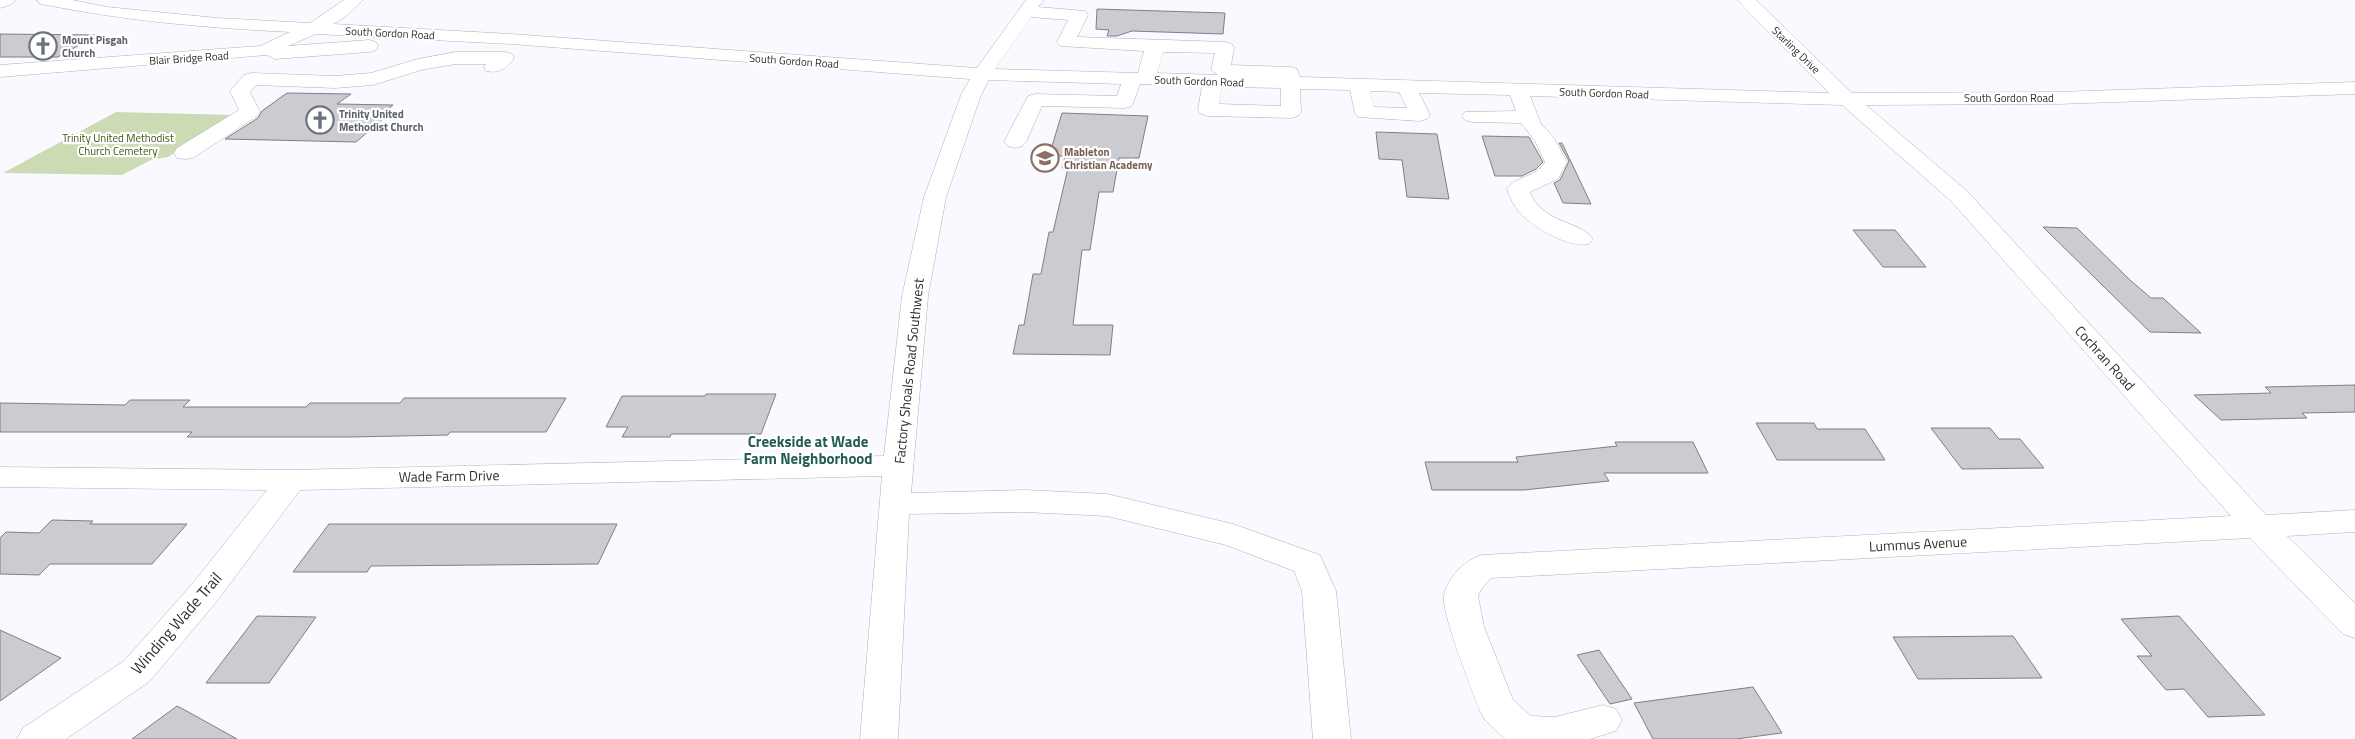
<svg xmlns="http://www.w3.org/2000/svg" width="2355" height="739" font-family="'Titillium Web',sans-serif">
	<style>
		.green { fill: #cddbb4 }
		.building { fill: #cccbd1; stroke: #807f84 }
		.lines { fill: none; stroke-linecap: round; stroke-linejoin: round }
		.minor-casing { stroke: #afb0b5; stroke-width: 1 }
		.minor { fill: #fff; fill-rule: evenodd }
		.labels { text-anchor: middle; stroke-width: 4.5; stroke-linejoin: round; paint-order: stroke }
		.far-street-label { font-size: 11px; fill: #2f2f31; stroke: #fff }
		.far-worship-label { font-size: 11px; font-weight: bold; fill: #5b616d; stroke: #fff; text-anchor: start }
		.far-park-label { font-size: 11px; fill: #445613; stroke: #fff }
		.far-education-label { font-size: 11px; font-weight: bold; fill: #785e54; stroke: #fff; text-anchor: start }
		.street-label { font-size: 14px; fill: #2f2f31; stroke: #fff }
		.neighbourhood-label { font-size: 15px; font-weight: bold; fill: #235c57; stroke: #fff }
		.near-street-label { font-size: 16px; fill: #2f2f31; stroke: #fff }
	</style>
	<rect width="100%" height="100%" fill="#f9f9ff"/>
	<path class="green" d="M116 112 235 115 168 157 151 160 122 175 3 173Z"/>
	<path class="building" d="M1097 9 1225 13 1223 34 1132 31 1117 36H1107L1109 30 1096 29Z
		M0 34 97 35 58 57H0Z
		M287 93 351 94 337 104 393 105 385 112H391L356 142 225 139 258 118 262 111Z
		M1062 113 1148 116 1139 158H1119L1113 192H1099L1090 250H1082L1073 325H1113L1110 355 1013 354 1019 325H1024L1033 274H1041L1049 232H1053L1068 168H1062L1065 156H1049Z
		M1376 132 1437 134 1449 199 1407 197 1402 160 1379 159Z
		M1482 136 1529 137 1543 162 1536 169 1522 176H1495Z
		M1559 143H1562L1591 204 1563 203 1554 183 1560 180 1569 161Z
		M2043 227 2077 228 2130 280 2151 298H2163L2201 333 2150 332Z
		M1853 230H1895L1926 267H1883Z
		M2355 385V412L2302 413 2307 418 2221 420 2194 395 2271 393 2265 387Z
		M706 394H776L761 434H671L670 437H622L628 427H606L622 396H705Z
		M404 398H566L546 432H450L448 435 350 437H187L192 432H0V403L125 405 130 400H190L183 407H306L310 403H400Z
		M1756 423H1814L1817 429H1865L1885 460H1777Z
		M1931 428H1990L1999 439H2020L2044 468 1962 469Z
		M1615 442H1693L1708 473H1604L1609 481 1524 490H1432L1425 462H1518L1516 457 1617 446Z
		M52 520 93 521 90 524H187L152 564H50L39 575 0 574V538L6 532 39 533Z
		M329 524H617L598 564 371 566 367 572H293Z
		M257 616 316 617 269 683H206Z
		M2179 616 2265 715 2208 717 2184 689 2166 690 2137 656H2152L2121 619Z
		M0 630 61 658 0 701Z
		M2013 636 2042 678 1918 679 1893 637Z
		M1599 650 1632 699 1610 704 1577 655Z
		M1753 687 1782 733 1736 739H1653L1634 703Z
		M177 706 183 709 237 739H132Z"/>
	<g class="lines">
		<g class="minor-casing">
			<path id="minor" d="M0 0H15L12 4 0 8Z
				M37 0H72L107 7 217 18 310 23 344 0H363L345 17 333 24 511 34 977 68 1026 0H1044L1038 7 1085 11 1088 15 1077 37 1225 42 1232 44 1234 48 1231 65 1290 67 1297 69 1300 77 1829 93 1737 0H1756L1852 93 2057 92 2355 82V94L2057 104 1866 105 1967 191 2266 515 2355 510V532L2287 536 2355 603V638L2343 634 2250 538 1491 578 1482 588 1478 596 1484 627 1513 700 1531 716 1555 717 1603 705 1616 709 1622 720 1616 731 1590 739H1505L1485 720 1479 709C1472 688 1441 614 1444 595 1448 577 1465 560 1482 555L2231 516 1951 201 1842 105 1530 96 1541 124 1554 138 1567 162 1558 179 1530 192C1542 224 1580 220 1593 239L1589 244C1570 249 1533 227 1520 213 1514 206 1510 198 1507 189 1516 175 1537 178 1545 162L1535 141 1521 123 1472 122 1465 120 1462 116 1465 112 1516 111 1510 95 1419 93 1430 115 1427 119 1420 121 1358 117 1355 113 1350 90 1300 89 1301 112 1298 116 1291 118 1208 116 1201 114 1198 110 1202 86 1140 84 1132 106 1125 108 1042 106 1026 142 1022 146 1015 148 1008 146 1004 142 1028 96 1035 94 1117 96 1121 84 989 80 981 95 946 197 928 296 911 493 1025 490 1107 494 1233 524 1320 555 1336 591 1351 739H1313L1302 591 1294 571 1226 545 1107 516 1025 512 909 514 898 739H860L882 476 300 490 217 601 150 681 66 739H17L23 728 124 661 193 583 267 490 0 487V467L291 470 884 456 902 296 924 197 961 95 970 79 511 44 316 34 288 46 369 40 376 42 378 46 376 50 369 52 275 59 267 55 0 77V65L260 46 290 32C208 28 127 21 46 5L40 4ZM1031 17 1068 20 1057 42 1060 46 1144 51 1138 73 995 69ZM1163 52 1215 53 1211 70 1218 75 1157 73ZM1222 87 1281 88V106L1219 104ZM1370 91 1399 92 1407 108 1374 107Z
				M456 52H505L512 54 514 58C508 68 498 74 486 71L484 67 486 64H456L421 70 373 85 335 88 256 85 250 92 260 112 257 116 193 158 185 159 177 158 174 153 177 148 239 110 230 91 244 75 251 73 335 76 371 73 418 59Z"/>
		</g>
		<use href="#minor" class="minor"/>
	</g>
	<defs>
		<g id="church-ring" transform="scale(1.4375)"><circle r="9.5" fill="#fff" stroke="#6b7280" stroke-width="1.5"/><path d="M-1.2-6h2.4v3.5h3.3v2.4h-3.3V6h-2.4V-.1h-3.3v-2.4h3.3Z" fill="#6b7280"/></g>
		<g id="school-ring" transform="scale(1.4375)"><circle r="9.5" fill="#fff" stroke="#8d6e63" stroke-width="1.5"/><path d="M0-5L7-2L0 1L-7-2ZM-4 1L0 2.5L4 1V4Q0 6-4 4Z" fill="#8d6e63"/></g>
	</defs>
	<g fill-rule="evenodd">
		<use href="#church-ring" x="43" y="46"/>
		<use href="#church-ring" x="320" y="120"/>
		<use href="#school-ring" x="1045" y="158"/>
	</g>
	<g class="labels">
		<g class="far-street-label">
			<text transform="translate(390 33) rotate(3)" y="4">South Gordon Road</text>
			<text transform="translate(1796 50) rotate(44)" y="4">Starling Drive</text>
			<text transform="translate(189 58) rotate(-4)" y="4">Blair Bridge Road</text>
			<text transform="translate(794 61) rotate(4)" y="4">South Gordon Road</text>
			<text transform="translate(1199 81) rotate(2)" y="4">South Gordon Road</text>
			<text transform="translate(1604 93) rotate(2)" y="4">South Gordon Road</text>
			<text x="2009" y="102">South Gordon Road</text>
		</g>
		<g class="far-worship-label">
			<text x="62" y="44">Mount Pisgah<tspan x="62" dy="13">Church</tspan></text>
			<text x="339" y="118">Trinity United<tspan x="339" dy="13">Methodist Church</tspan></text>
		</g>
		<g class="far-park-label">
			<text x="118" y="142">Trinity United Methodist<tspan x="118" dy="13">Church Cemetery</tspan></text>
		</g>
		<g class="far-education-label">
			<text x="1064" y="156">Mableton<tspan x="1064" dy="13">Christian Academy</tspan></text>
		</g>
		<g class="street-label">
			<text transform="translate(2105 358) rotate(48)" y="5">Cochran Road</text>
			<text transform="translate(909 371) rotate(-84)" y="5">Factory Shoals Road Southwest</text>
			<text transform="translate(449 476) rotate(-1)" y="5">Wade Farm Drive</text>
			<text transform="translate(1918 544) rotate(-3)" y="5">Lummus Avenue</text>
		</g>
		<g class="neighbourhood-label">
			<text x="808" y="447">Creekside at Wade<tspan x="808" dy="17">Farm Neighborhood</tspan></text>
		</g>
		<g class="near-street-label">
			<text transform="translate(176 623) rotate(-49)" y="6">Winding Wade Trail</text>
		</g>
	</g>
</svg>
